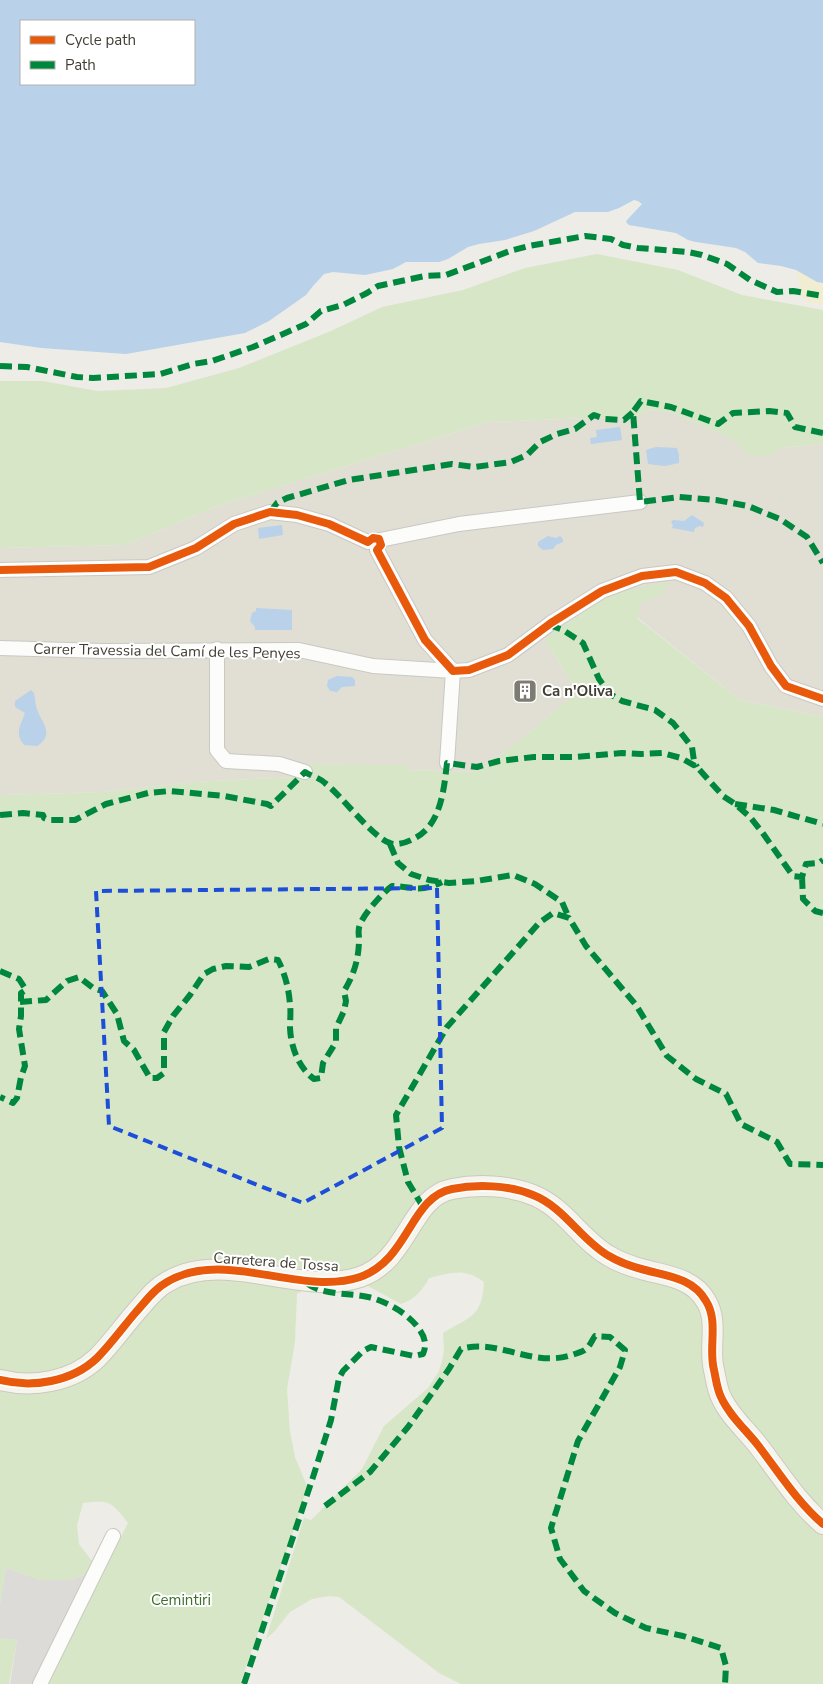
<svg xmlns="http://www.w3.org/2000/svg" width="823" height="1684" font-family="'Nunito Sans',sans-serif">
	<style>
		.residential { fill: #e1ded4 }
		.green { fill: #d8e6c8 }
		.sand { fill: #f0edd2 }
		.parking { fill: #dcdbd7 }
		.water { fill: #b9d1e9; fill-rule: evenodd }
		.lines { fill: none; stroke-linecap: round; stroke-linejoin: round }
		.minor-casing { stroke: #c9c8c3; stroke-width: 16 }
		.secondary-casing { stroke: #ccc9be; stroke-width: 22 }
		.minor { stroke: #fcfcfb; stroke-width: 14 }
		.secondary { stroke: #f5f4ed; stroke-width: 20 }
		.quiet { stroke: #00873e; stroke-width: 6; stroke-dasharray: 12 6; stroke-linecap: butt }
		.cycleway-casing { stroke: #fff; stroke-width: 11 }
		.cycleway { stroke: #e8590c; stroke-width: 8 }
		.marked { fill: none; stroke: #1d4ed8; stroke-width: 4; stroke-dasharray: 10 6; stroke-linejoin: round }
		.labels { text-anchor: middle; stroke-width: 4; stroke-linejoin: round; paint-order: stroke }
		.street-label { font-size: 15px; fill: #423e34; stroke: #fff }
		.poi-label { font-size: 15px; font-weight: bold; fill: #423e34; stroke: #fff; text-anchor: start }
		.park-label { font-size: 15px; fill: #3f6f2c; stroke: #fff }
	</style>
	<rect width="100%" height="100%" fill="#edece7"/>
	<path class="residential" d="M649 410 671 412 734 440 747 454H772L781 448 823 444V717L740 700 637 617 544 639 578 692 480 772 407 770V766L306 764 293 777 194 782 104 792 0 795V548L126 545 217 506 489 422 637 416Z"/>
	<path class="green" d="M597 254 678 270 742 295 823 310V444L781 448 772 454 757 457 747 454 734 440 671 412 649 410 637 416 489 422 217 506 126 545 0 548V381H43L97 391 166 388 239 368 331 331 382 307 463 290 525 268Z
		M670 581 660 596 642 602 637 618 740 700 823 717V1684H461L439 1673 339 1597 329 1596 312 1599 290 1612 274 1632 266 1639 304 1518 311 1520 362 1469 384 1426 428 1388 439 1371 442 1361 444 1351 443 1333C470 1316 482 1318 484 1282 463 1267 452 1273 429 1278 422 1291 415 1299 401 1304L366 1285 305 1289 297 1294 295 1342 287 1389 290 1432 295 1457 307 1486 299 1515 240 1684H46L128 1523C111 1501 110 1500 83 1503L77 1525 79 1544 92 1561 90 1573 71 1580H39L6 1568 0 1604V795L104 792 194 782 293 777 305 764 407 765V770L480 772 578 692 544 639 611 594Z
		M0 1638 17 1640 9 1684H0Z"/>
	<path class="sand" d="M796 270 817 282 823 283V304L806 302 802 296Z"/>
	<path class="parking" d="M6 1568 40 1580H71L90 1573 33 1684H10L17 1640 0 1638V1604Z"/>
	<path class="water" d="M0 0H823V283L817 282 796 270 781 266 758 263 745 252 736 248 696 242 688 240 676 233 629 225 626 222 627 220 642 204 638 201 634 200 619 208 608 212H575L534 231 505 240 479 244 468 247 448 259 439 262H406L393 269 365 275 333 272 324 274 313 286 306 295 269 321 245 333 126 354 41 348 0 342ZM21 21H194V84H21Z
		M620 427 622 440 591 444 590 438 597 437 596 430Z
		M656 447 677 448 679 455V463L665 466 648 464 646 450Z
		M692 515 704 523 703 527 700 526 695 528 694 532 672 528 673 525 671 522 673 520 684 521Z
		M282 525 283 535 259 539 258 528Z
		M548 536 556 538 560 536 563 539V542L556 545 553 549 543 550 538 546V542Z
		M256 608 292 610V630H255V627L250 621 252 613 256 611Z
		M337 676 352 677 355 680V686L342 687 337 692 330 691 327 686 328 680Z
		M31 690 34 693C35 697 35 702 36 706 39 721 57 733 37 746L24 745C14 733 21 725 25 713L15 707V701Z"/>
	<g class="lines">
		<g class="minor-casing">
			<path id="minor" d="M380 540 459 524 640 502
				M377 550 425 640 453 671
				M0 570 149 567 196 548 234 524 270 512 297 515 329 524 368 542
				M0 648 103 651 299 650 373 666 453 671 469 670 508 655 551 623 602 591 642 576 676 572 705 583 726 598 749 626 771 666 786 686 823 699
				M217 649V750L226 761 279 764 305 772
				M447 763 453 671
				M40 1684 113 1536"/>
		</g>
		<g class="secondary-casing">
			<path id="secondary" d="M0 1380C32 1388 72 1382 97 1358 111 1344 123 1327 136 1312 146 1301 154 1289 167 1282 225 1248 301 1297 360 1277 409 1260 410 1197 452 1189 477 1184 509 1185 533 1195 564 1207 581 1240 609 1256 619 1262 633 1267 645 1270 667 1276 693 1278 706 1301 719 1322 708 1348 714 1370 716 1379 717 1389 721 1397 729 1415 745 1429 757 1444 778 1471 797 1502 823 1524"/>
		</g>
		<use href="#minor" class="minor"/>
		<use href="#secondary" class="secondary"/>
		<path class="quiet" d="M0 366 27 367 77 377 93 378 160 374 193 364 212 361 253 347 306 324 321 311 343 305 367 293 378 286 425 276 446 275 510 251 529 246 585 236 611 239 623 245 638 248 688 252 702 255 727 264 750 280 777 292 793 291 823 296
			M823 433 795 427 787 413 769 411 733 413 718 424 671 407 641 401 633 412 640 502 679 497 716 500 748 506 780 519 807 537 823 563
			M270 512 277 503 287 498 349 480 452 464 475 467 511 462 527 455 540 442 557 434 575 429 594 415 605 419 624 420 633 412
			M549 625 563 630 583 643 599 679 610 694 622 701 655 710 673 723 692 747 694 761 697 767
			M735 804 774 810 823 824
			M0 815 23 813 43 815 44 818 49 820H75L106 804 148 793 170 791 224 796 267 804 271 806 305 772C311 776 320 778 325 783 342 796 373 838 390 843 397 846 408 842 415 838 441 825 444 789 447 763L477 767 499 761 534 757H574L622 753 641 754 663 753 681 758 697 767 723 796 735 804 750 817 762 832 793 876 802 877 806 864 819 863 823 860
			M390 844 398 863 411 874 429 880 449 883 476 881 513 875 535 884 562 902 569 918
			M802 877 803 899 815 911 823 913
			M0 971 19 979 26 990 21 993V1016L19 1029 25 1066 21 1077 17 1098 13 1103 0 1097
			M20 1002 46 1000 67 981 79 977 93 988 102 991 117 1014 124 1041 134 1050 150 1078H157L164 1073V1032L173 1016 190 995 204 974 213 969 226 966 249 967 269 959 278 960C285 974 289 989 290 1005 291 1012 290 1020 290 1028 291 1047 298 1067 314 1079L321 1078 323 1063 336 1042V1028L344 1011 346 1001 344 991C354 975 359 958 359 939 359 935 358 932 359 928 360 918 383 892 392 886 416 887 419 893 442 882
			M423 1207 408 1182 399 1147 396 1115 447 1027 539 923 553 913 569 918 586 946 636 1005 667 1056 696 1079 726 1094 741 1124 777 1142 790 1164 823 1165
			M325 1506 370 1472 408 1427 449 1369 461 1349C498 1338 532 1368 572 1355 577 1353 583 1352 586 1349 590 1346 592 1340 595 1336L610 1337 625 1350 620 1367 578 1441 551 1528 560 1559 584 1591 615 1613 646 1628 683 1636 721 1648 726 1666 725 1684
			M244 1684 314 1474 331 1420 339 1378 343 1371 363 1351 371 1347 414 1356 423 1354C427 1345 425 1337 419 1329 409 1314 386 1301 368 1297 351 1293 321 1295 308 1284"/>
		<g class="cycleway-casing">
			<path id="cycleway" d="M0 570 149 567 196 548 234 524 270 512 297 515 329 524 368 542 373 538 379 539 381 545 377 550 425 640 453 671 469 670 508 655 551 623 602 591 642 576 676 572 705 583 726 598 749 626 771 666 786 686 823 699
				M0 1380C32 1388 72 1382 97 1358 111 1344 123 1327 136 1312 146 1301 154 1289 167 1282 225 1248 301 1297 360 1277 409 1260 410 1197 452 1189 477 1184 509 1185 533 1195 564 1207 581 1240 609 1256 619 1262 633 1267 645 1270 667 1276 693 1278 706 1301 719 1322 708 1348 714 1370 716 1379 717 1389 721 1397 729 1415 745 1429 757 1444 778 1471 797 1502 823 1524"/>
		</g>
		<use href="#cycleway" class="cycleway"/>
	</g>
	<path class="marked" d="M437 888 442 1128 303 1203 109 1126 96 891Z"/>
	<defs>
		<g id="building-square" transform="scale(1.25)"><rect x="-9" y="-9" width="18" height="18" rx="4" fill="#7e7b73" stroke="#fff"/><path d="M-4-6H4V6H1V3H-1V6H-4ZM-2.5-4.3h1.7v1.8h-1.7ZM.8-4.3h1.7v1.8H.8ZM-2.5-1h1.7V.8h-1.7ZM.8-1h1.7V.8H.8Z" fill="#fff"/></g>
	</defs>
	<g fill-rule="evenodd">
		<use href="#building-square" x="525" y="691"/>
	</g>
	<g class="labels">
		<g class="street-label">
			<text transform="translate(167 651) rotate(1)" y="5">Carrer Travessia del Camí de les Penyes</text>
			<text transform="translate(276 1262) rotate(4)" y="5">Carretera de Tossa</text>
		</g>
		<g class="poi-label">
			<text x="542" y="696">Ca n'Oliva</text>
		</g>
		<g class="park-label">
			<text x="181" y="1605">Cemintiri</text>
		</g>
	</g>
	<rect x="20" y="20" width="175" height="65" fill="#ffffff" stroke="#b3b2ae"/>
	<rect x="30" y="36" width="25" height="8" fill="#e8590c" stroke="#b3b2ae"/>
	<text x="65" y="45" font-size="15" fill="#423e34">Cycle path</text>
	<rect x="30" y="61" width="25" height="8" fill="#00873e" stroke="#b3b2ae"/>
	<text x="65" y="70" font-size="15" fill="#423e34">Path</text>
</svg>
